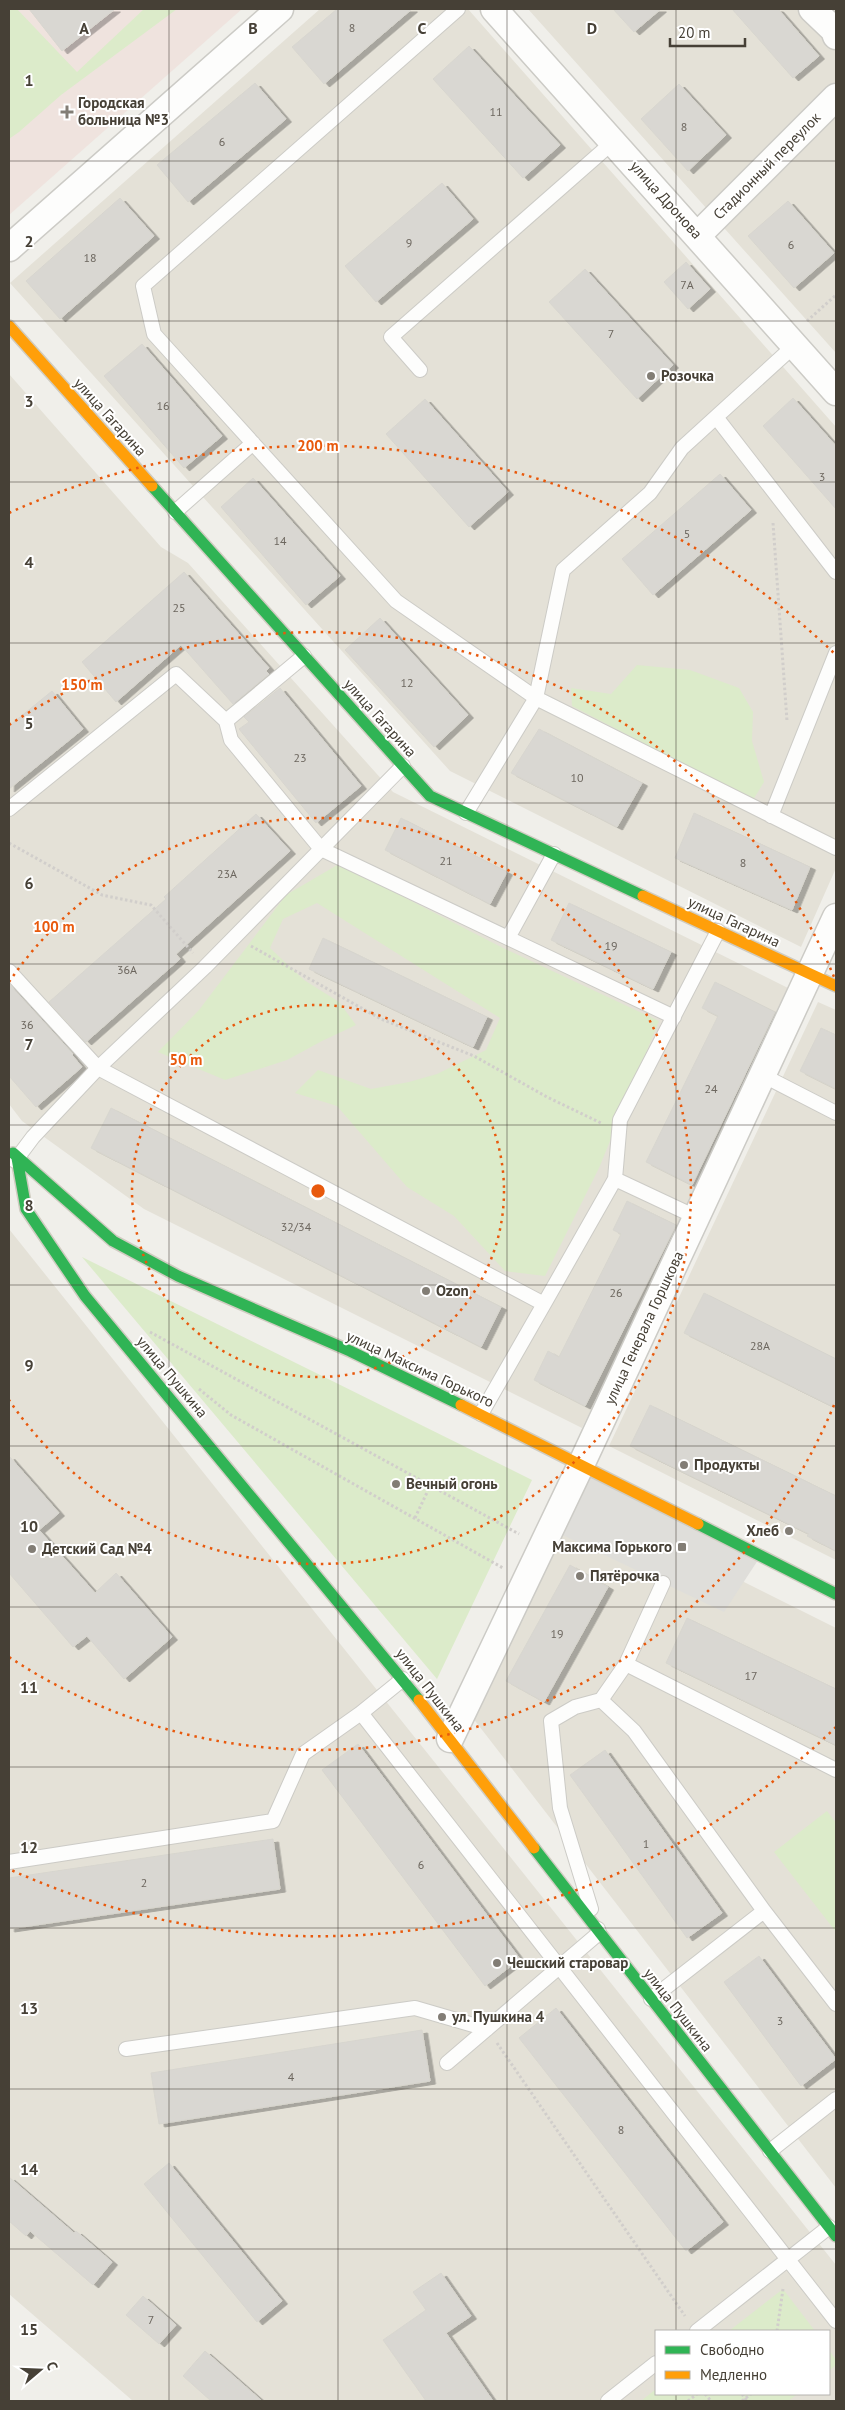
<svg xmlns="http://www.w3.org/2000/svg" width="845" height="2410" font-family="'PT Sans',sans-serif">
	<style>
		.residential { fill: #e4e1d7; fill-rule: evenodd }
		.medical { fill: #efe3de }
		.green { fill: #dcebca }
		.parking { fill: #dfdeda }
		.building { fill: #d9d7d2; stroke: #d8d6cf; filter: url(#shadow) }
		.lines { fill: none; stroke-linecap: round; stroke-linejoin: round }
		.lane-casing { stroke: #cccbc6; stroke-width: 16 }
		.street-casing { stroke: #cccbc6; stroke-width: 29 }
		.fast-casing { stroke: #d0ccc1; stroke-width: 14 }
		.slow-casing { stroke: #d0ccc1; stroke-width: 14 }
		.path { stroke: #d1cecb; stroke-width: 3; stroke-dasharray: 2.5 2.5; stroke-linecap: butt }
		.lane { stroke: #fdfdfc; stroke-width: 14 }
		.street { stroke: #fdfdfc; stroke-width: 26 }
		.fast { stroke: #30b455; stroke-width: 11 }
		.slow { stroke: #ff9f0a; stroke-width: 11 }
		.grid { fill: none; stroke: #464036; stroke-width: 1; stroke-opacity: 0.55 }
		.ring { fill: none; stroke: #e8590c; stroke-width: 2.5; stroke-dasharray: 2.5 5 }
		.poi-dot { fill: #827d75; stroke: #fff; stroke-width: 2 }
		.labels { text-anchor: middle; stroke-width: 4; stroke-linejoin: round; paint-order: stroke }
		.number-label { font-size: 12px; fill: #6c665e }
		.poi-label { font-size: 15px; font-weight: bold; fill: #464036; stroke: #fff; text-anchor: start }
		.street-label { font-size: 15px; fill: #464036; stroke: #fff }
		.grid-label { font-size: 16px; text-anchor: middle; font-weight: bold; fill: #464036; stroke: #fff; stroke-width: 4; stroke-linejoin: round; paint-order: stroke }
		.centre { fill: #e8590c; stroke: #fff; stroke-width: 2.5 }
		.ring-label { font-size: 15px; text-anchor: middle; font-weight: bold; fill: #e8590c; stroke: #fff; stroke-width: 4; stroke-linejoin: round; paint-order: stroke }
	</style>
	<defs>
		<filter id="shadow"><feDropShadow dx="5.5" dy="3" stdDeviation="0" flood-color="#0004"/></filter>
	</defs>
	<rect width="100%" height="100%" fill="#f0efea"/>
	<path class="residential" d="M320 9H468L836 427V868L801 947 450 771 10 283Z
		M528 9H836V353Z
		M9 374 161 547 188 563 393 792 794 991 582 1428 144 1209 22 1121 9 1104Z
		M818 1002 836 1010V1560L609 1446Z
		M9 1229 836 2265V2401H133L9 2294ZM656 2331H829V2394H656Z
		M572 1496 836 1628V2188L469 1713Z"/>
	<path class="medical" d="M9 9H242L9 215Z"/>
	<path class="green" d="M9 9H17L77 72 144 9H177L61 95 19 132 9 139Z
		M637 665 690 670 739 688 753 712 752 741 764 782 753 800 572 706 571 688 611 694Z
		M339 864 503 948 659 1021 599 1168 545 1276 505 1271 454 1216 407 1187 337 1106 295 1093 318 1070 371 1089 409 1082 437 1074 486 1050 500 1018 317 903 283 919 270 948 304 980 339 1002 356 1025 322 1041 287 1060 225 1080 158 1052 199 1010 286 895Z
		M82 1257 532 1480 437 1679Z
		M827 1811 836 1823V1932L774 1852Z
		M783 2289 815 2331H729Z
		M829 2350 836 2360V2365L829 2371Z
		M656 2389V2394H798L788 2401H641Z"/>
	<path class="parking" d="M581 1465 760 1557 724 1612 550 1529Z"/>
	<path class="building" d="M29 9H115L62 51Z
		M337 9H412L324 84 292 47Z
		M613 9H661L634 32Z
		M732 9H778L819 56 793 78Z
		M469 46 560 145 523 178 433 79Z
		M255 83 286 119 188 202 157 165Z
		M679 84 726 135 688 171 641 119Z
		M442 183 473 219 376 302 345 266Z
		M120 198 154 236 60 319 26 281Z
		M788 201 834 253 794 288 748 236Z
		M686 262 710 289 688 309 664 282Z
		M585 269 673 365 637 399 549 302Z
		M142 344 222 436 184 468 104 376Z
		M793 398 836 446V509L763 426Z
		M425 399 508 492 469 527 386 434Z
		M720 474 751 510 653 595 622 559Z
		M253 478 340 576 306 605 221 507Z
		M184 572 269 668 266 671 269 674 233 704 181 645 116 702 82 662Z
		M380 618 468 715 434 747 345 650Z
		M280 688 361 786 316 823 239 729 249 722 244 717Z
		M52 691 83 729 9 789V726Z
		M539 729 642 783 617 827 511 773Z
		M694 813 810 867 792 910 675 858Z
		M256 814 290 851 176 954 180 959 86 1042 49 1002 166 899 164 897Z
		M401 818 507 872 490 904 385 850Z
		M569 903 671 952 653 989 551 940Z
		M323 938 487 1017 473 1047 309 969Z
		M715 982 775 1012 692 1185 646 1162 718 1016 702 1008Z
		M9 984 73 1054 72 1055 82 1067 36 1107 9 1076Z
		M821 1028 836 1035V1089L800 1071Z
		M111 1108 501 1307 481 1347 91 1148Z
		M627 1201 676 1225 585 1406 534 1380 548 1351 559 1357 621 1234 613 1230Z
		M704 1293 836 1359V1408L684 1333Z
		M650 1405 836 1496V1551L807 1536 809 1534 630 1446Z
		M9 1456 59 1513 39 1530 95 1593 116 1573 172 1637 124 1679 87 1636 73 1647 9 1573Z
		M570 1565 608 1587 544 1702 506 1681Z
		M687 1618 836 1689V1745L666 1663Z
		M358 1744 520 1959 485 1986 322 1770Z
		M605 1750 722 1913 687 1938 570 1775Z
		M273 1839 280 1889 9 1929V1878Z
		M759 1956 836 2059 801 2086 724 1982Z
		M556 2008 723 2222 686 2251 519 2038Z
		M422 2030 430 2081 159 2124 151 2073Z
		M169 2163 282 2301 257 2322 144 2184Z
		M9 2177 74 2233 76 2231 112 2262 93 2285 30 2231 26 2236 9 2221Z
		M441 2273 471 2316 446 2333 493 2401H426L383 2340 426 2310 413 2292Z
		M143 2296 176 2325 159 2344 126 2315Z
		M205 2351 262 2401H211L183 2376Z"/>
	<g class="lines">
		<g class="lane-casing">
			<path id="lane" d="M458 9 143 286 154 334 396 601 536 698 836 848
				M420 370 391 337 613 142
				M716 417 836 572
				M175 512 253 443
				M226 721 231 740 321 849 674 1017
				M9 809 176 674 226 721 304 656
				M466 813 536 698 563 570 650 493 682 448 795 345
				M771 816 836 653
				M508 938 554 854
				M9 971 98 1068 544 1304 481 1414
				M762 1075 836 1113
				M15 1161 33 1137 98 1068 205 967 403 766
				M615 1179 620 1120 718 931
				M544 1304 615 1179 696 1217
				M626 1664 836 1770
				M403 1679 361 1713 836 2321
				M601 1700 634 1731 764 1911 836 2004
				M9 1862 273 1821 303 1754 361 1713
				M591 1909 560 1808 551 1721 575 1707 601 1700 626 1664 663 1583
				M651 1999 764 1911
				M126 2049 415 2008 487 2029
				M447 2063 599 1933 598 1929
				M770 2151 836 2099
				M697 2331 829 2227
				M608 2401 656 2363"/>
		</g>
		<g class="street-casing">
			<path id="street" d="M494 9 836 392
				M812 9 834 30 836 36
				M698 235 836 97
				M9 248 280 9
				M450 1739 581 1465 836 917"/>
		</g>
		<g class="fast-casing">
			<path id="fast" d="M152 486 430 796 643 896
				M13 1153 113 1241 178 1276 350 1351 461 1405
				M17 1158 26 1209 85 1296 419 1700
				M698 1524 836 1594
				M534 1848 836 2236"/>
		</g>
		<g class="slow-casing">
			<path id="slow" d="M9 326 152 486
				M643 896 836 986
				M461 1405 698 1524
				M419 1700 534 1848"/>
		</g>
		<path class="path" d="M807 321 836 295
			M773 523 787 721
			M9 843 102 895 151 905 193 953
			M251 946 381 1019 474 1056 547 1097 601 1123
			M150 1332 519 1534
			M199 1389 231 1415 503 1568
			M415 1518 431 1484
			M497 2043 685 2316
			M777 2331 783 2289
			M705 2394 711 2401
			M742 2394 747 2401
			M688 2401 697 2394
			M742 2401 751 2394"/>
		<use href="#lane" class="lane"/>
		<use href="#street" class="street"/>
		<use href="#fast" class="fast"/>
		<use href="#slow" class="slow"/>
	</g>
	<path class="grid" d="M169 9V2401M338 9V2401M507 9V2401M676 9V2331M9 161H836M9 321H836M9 482H836M9 643H836M9 803H836M9 964H836M9 1125H836M9 1285H836M9 1446H836M9 1607H836M9 1767H836M9 1928H836M9 2089H836M9 2249H836M676 2394V2401"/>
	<g class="ring">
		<circle cx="318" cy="1191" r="186"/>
		<path d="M9 982A373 373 0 1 1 9 1400"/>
		<path d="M834 1405A559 559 0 0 1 9 1657M9 725A559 559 0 0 1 834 977"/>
		<path d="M836 1727A745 745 0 0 1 9 1869M9 513A745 745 0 0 1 836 655"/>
	</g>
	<g class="poi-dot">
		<path d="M64.5 104.5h5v5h5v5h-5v5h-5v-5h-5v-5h5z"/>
		<circle cx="651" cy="376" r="5"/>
		<circle cx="426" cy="1291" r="5"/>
		<circle cx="684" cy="1465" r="5"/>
		<circle cx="396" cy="1484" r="5"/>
		<circle cx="789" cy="1531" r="5"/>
		<rect x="677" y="1542" width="10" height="10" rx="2.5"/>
		<circle cx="32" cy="1549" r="5"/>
		<circle cx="580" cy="1576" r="5"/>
		<circle cx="497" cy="1963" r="5"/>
		<circle cx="442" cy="2017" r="5"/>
	</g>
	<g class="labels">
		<g class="number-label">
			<text x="352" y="32">8</text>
			<text x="496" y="116">11</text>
			<text x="684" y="131">8</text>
			<text x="222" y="146">6</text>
			<text x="409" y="247">9</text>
			<text x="791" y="249">6</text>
			<text x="90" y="262">18</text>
			<text x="687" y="289">7А</text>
			<text x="611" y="338">7</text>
			<text x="163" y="410">16</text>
			<text x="822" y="481">3</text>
			<text x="687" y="538">5</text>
			<text x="280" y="545">14</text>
			<text x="179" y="612">25</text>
			<text x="407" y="687">12</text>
			<text x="300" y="762">23</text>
			<text x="577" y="782">10</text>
			<text x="446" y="865">21</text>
			<text x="743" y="867">8</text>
			<text x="227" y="878">23А</text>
			<text x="611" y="950">19</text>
			<text x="127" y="974">36А</text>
			<text x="27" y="1029">36</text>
			<text x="711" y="1093">24</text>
			<text x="296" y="1231">32/34</text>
			<text x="616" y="1297">26</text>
			<text x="760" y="1350">28А</text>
			<text x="557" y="1638">19</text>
			<text x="751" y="1680">17</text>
			<text x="646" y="1848">1</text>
			<text x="421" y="1869">6</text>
			<text x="144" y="1887">2</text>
			<text x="780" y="2025">3</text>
			<text x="291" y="2081">4</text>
			<text x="621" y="2134">8</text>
			<text x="151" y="2324">7</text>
		</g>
		<g class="poi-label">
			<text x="78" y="108">Городская<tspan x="78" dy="17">больница №3</tspan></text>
			<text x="661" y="381">Розочка</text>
			<text x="436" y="1296">Ozon</text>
			<text x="694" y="1470">Продукты</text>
			<text x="406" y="1489">Вечный огонь</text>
			<text x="779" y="1536" text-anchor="end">Хлеб</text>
			<text x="672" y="1552" text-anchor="end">Максима Горького</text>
			<text x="42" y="1554">Детский Сад №4</text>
			<text x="590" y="1581">Пятёрочка</text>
			<text x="507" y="1968">Чешский старовар</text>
			<text x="452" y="2022">ул. Пушкина 4</text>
		</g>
		<g class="street-label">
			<text transform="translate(767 166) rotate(-45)" y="5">Стадионный переулок</text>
			<text transform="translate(666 200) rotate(48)" y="5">улица Дронова</text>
			<text transform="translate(110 417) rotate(48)" y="5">улица Гагарина</text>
			<text transform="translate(380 718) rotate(48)" y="5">улица Гагарина</text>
			<text transform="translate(734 922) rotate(25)" y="5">улица Гагарина</text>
			<text transform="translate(644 1328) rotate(-65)" y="5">улица Генерала Горшкова</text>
			<text transform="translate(420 1369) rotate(25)" y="5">улица Максима Горького</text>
			<text transform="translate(172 1377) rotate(50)" y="5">улица Пушкина</text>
			<text transform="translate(430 1690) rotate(52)" y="5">улица Пушкина</text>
			<text transform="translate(678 2010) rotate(52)" y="5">улица Пушкина</text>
		</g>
	</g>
	<g class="grid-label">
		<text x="84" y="34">A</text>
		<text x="253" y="34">B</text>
		<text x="422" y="34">C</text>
		<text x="592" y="34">D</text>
		<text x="29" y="86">1</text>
		<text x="29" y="247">2</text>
		<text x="29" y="407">3</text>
		<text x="29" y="568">4</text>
		<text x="29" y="729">5</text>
		<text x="29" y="889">6</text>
		<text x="29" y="1050">7</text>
		<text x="29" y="1211">8</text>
		<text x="29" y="1371">9</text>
		<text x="29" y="1532">10</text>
		<text x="29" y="1693">11</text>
		<text x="29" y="1853">12</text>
		<text x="29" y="2014">13</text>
		<text x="29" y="2175">14</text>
		<text x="29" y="2335">15</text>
	</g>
	<circle cx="318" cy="1191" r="8" class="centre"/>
	<g class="ring-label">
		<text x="318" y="451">200 m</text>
		<text x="82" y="690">150 m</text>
		<text x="54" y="932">100 m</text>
		<text x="186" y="1065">50 m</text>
	</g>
	<rect width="845" height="2410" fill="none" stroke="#464036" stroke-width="20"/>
	<rect x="655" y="2330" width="175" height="65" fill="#ffffff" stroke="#b5b3af"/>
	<rect x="665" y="2346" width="25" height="8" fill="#30b455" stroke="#b5b3af"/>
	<text x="700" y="2355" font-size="15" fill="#464036">Свободно</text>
	<rect x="665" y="2371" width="25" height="8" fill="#ff9f0a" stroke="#b5b3af"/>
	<text x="700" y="2380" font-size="15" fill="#464036">Медленно</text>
	<g transform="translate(40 2370) rotate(71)" stroke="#ffffff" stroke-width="4" paint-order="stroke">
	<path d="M0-4L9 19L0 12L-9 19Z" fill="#464036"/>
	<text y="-8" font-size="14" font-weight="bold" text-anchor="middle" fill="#464036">С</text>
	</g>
	<path d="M670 38v8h75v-8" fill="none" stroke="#464036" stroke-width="2.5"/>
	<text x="678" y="38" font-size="15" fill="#464036" stroke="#ffffff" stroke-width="4" paint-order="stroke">20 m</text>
</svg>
